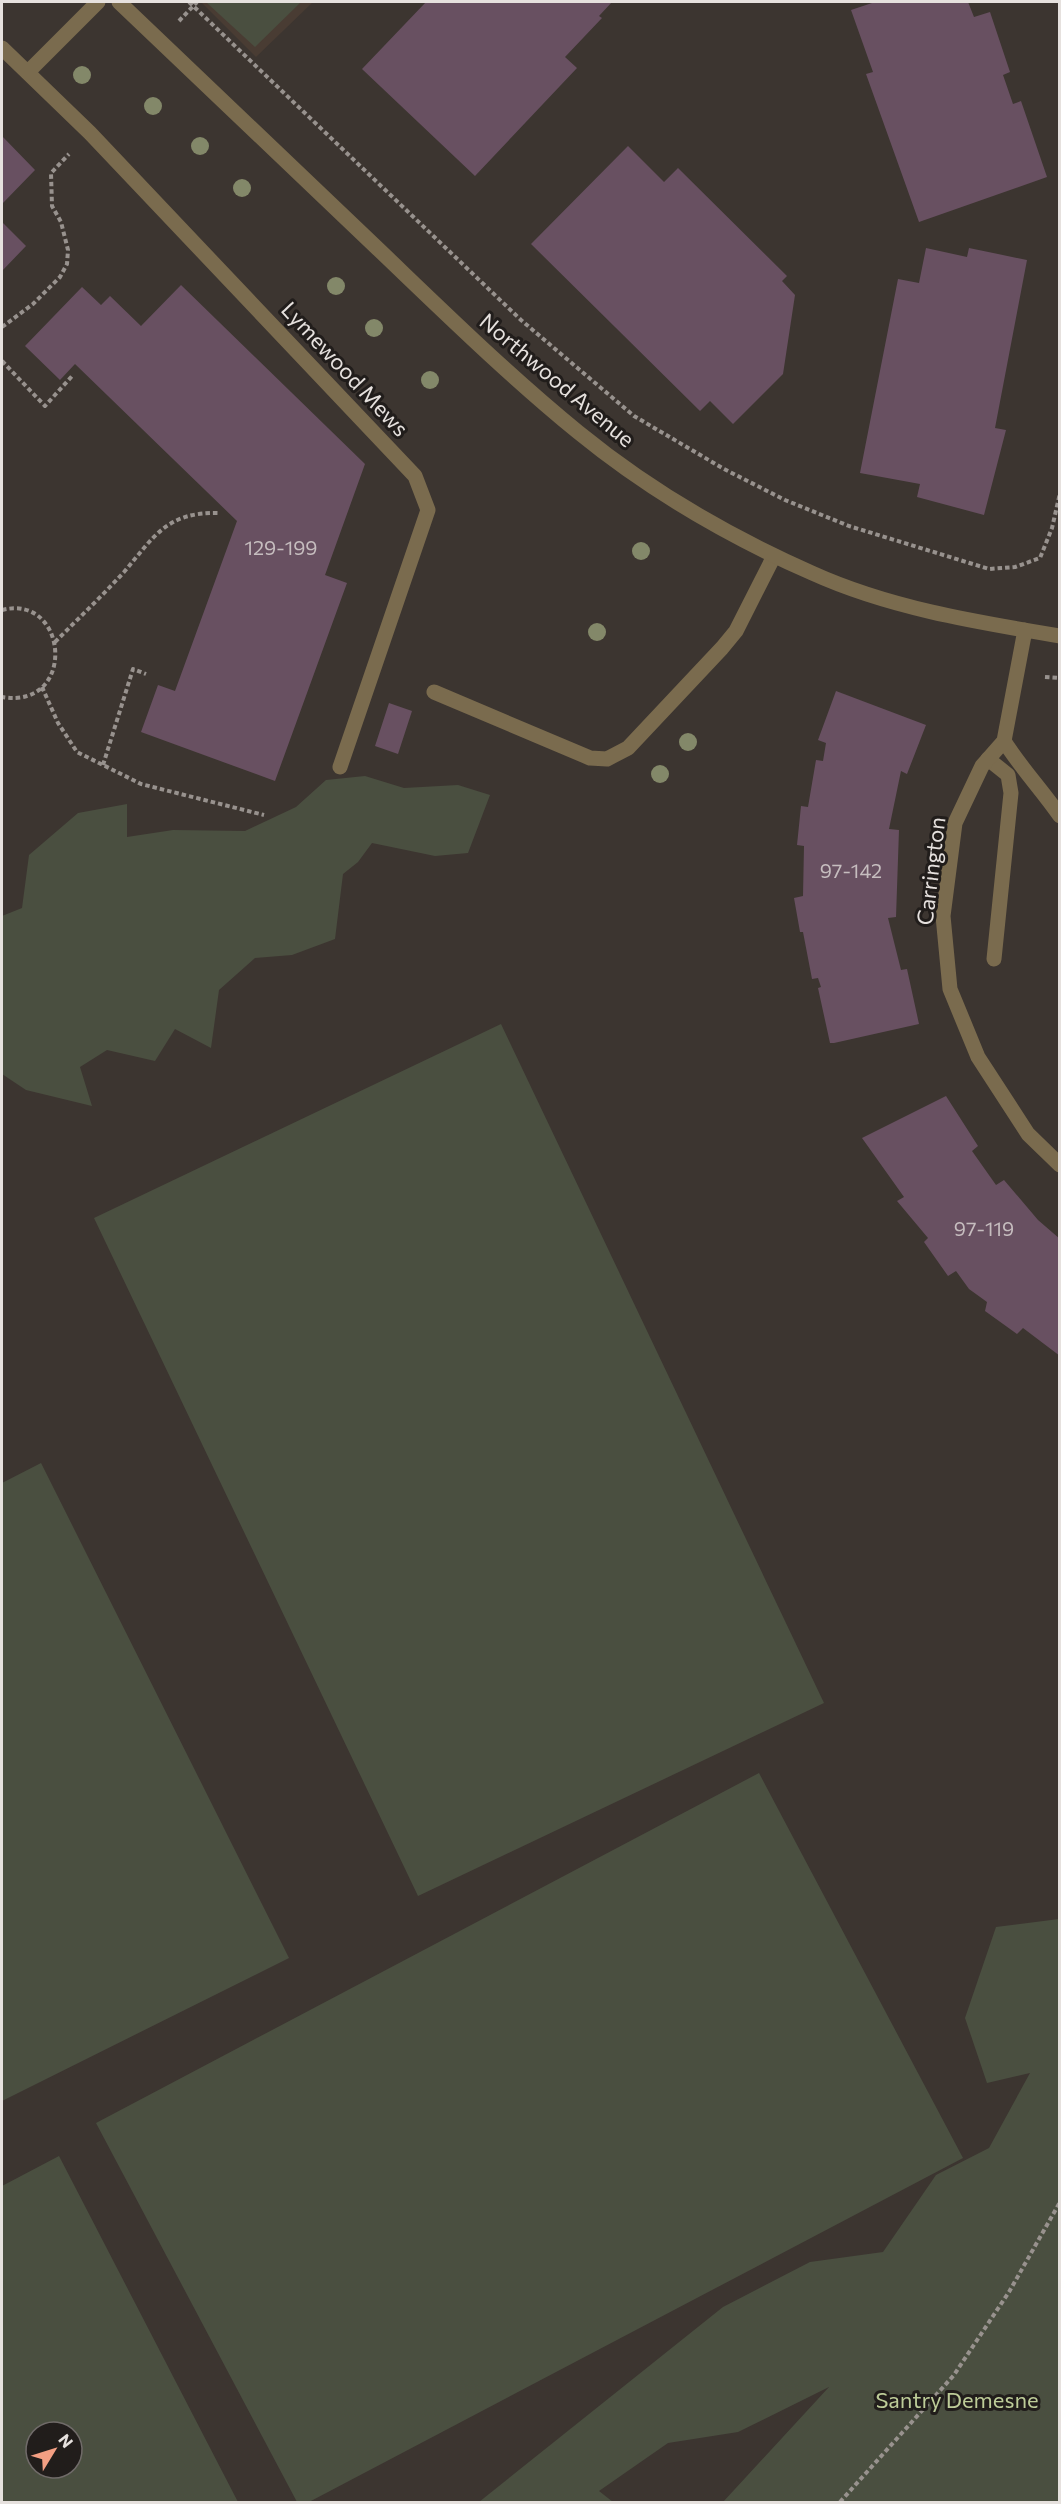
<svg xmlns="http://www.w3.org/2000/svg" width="1061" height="2504" font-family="Commissioner,sans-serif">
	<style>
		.built { fill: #493c33 }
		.green { fill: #4a4f40; fill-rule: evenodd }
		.building { fill: #685061 }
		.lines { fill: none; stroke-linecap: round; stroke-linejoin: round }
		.path { stroke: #98928e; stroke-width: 4; stroke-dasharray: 4.5 3; stroke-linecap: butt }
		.lane { stroke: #7a6b4e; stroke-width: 15 }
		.street { stroke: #7a6b4e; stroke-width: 15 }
		.tree { fill: #838869 }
		.labels { text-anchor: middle; stroke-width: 6; stroke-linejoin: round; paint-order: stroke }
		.number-label { font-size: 20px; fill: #c6bdbf }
		.street-label { font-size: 22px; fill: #e6e1de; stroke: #211d1b }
		.park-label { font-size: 22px; fill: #bdcc98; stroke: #211d1b }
	</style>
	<rect width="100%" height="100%" fill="#3c3530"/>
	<path class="built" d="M201 2H313L256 57Z"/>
	<path class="green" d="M209 2H301L255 47 207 3Z
		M365 776 404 788 458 785 490 795 468 853 435 856 372 843 358 862 343 874 335 939 292 955 255 958 219 990 211 1048 175 1029 155 1061 107 1050 80 1067 92 1106 26 1090 2 1074V916L22 908 29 855 78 813 127 804V837L173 830 245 831 296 807 326 780Z
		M501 1024 824 1703 418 1896 94 1218Z
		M41 1463 289 1958 2 2101V1483Z
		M759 1773 963 2158 309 2502H297L96 2123Z
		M1059 1919V2502H723L829 2387 738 2432 668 2443 599 2491 613 2502H479L723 2307 810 2262 883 2252 936 2175 989 2148 1030 2073 987 2083 965 2018 996 1927Z
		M59 2156 238 2502H2V2186ZM36 2432H72V2468H36Z"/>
	<path class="building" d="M426 2H612L599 16 602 18 565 57 577 68 475 176 362 69Z
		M875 2H968L974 17 990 12 1010 72 1003 75 1013 104 1021 101 1047 177 919 222 866 74 873 72 851 10Z
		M2 136 35 170 2 204Z
		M628 146 664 182 678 168 787 276 782 281 795 295 783 374 733 424 710 401 700 411 531 244Z
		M2 222 26 246 2 271Z
		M926 248 967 257 969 248 1027 260 995 428 1006 430 984 515 917 497 920 484 860 473 898 279 919 283Z
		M181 285 365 464 325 575 347 583 275 781 141 732 158 685 175 691 237 521 75 364 60 380 25 346 82 287 101 305 110 296 141 326Z
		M836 691 926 725 907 774 901 771 889 829 899 830 896 917 888 918 901 970 907 969 919 1024 834 1043H830L818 988 821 987 818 978 812 979 803 932H800L794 898 803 896 804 846 797 845 801 806 808 807 816 760 823 761 826 743 818 740Z
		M389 703 412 711 398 754 375 746Z
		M946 1096 978 1146 972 1151 996 1185 1004 1180 1038 1220 1060 1239V1356L1023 1328 1017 1334 985 1311 987 1302 969 1289 956 1271 948 1276 924 1242 928 1238 897 1201 904 1197 862 1138Z"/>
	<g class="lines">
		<path class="path" d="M189 2 521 320 634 416 724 469 785 500 849 526 989 569 1015 567 1040 558 1052 528 1060 493
			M179 21 197 2
			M2 327 33 304 60 277 67 264 68 250 61 222 52 206 51 173 69 154
			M2 361 45 406 73 375
			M2 610C69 593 77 710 2 697
			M55 642C78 619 102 596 124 572 154 537 166 512 218 513
			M1045 677 1060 678
			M42 687 58 723 77 752 141 784 264 815
			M103 765 133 669 146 674
			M1060 2367V2368
			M840 2502 954 2375 1009 2292 1060 2202"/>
		<path class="lane" d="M2 48 90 133 415 476 428 510 340 767
			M28 72 98 2
			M434 692 590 758 607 759 628 748 722 648 736 631 774 556
			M988 759 1008 775 1011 793 994 959"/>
		<path class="street" d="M119 2C204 84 290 165 376 247 442 310 507 374 578 432 649 490 728 536 812 573 889 608 976 622 1060 636
			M1025 630 1004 741 982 766 955 823 943 916 950 989 978 1057 1028 1134 1060 1165
			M1004 741C1021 768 1042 790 1060 816"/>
	</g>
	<g class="tree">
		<circle cx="82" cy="75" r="9"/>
		<circle cx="153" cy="106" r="9"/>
		<circle cx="200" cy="146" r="9"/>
		<circle cx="242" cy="188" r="9"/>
		<circle cx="336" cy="286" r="9"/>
		<circle cx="374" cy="328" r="9"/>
		<circle cx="430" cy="380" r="9"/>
		<circle cx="641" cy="551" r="9"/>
		<circle cx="597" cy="632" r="9"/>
		<circle cx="688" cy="742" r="9"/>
		<circle cx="660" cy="774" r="9"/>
	</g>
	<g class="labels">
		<g class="number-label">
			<text x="281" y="555">129-199</text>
			<text x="851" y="878">97-142</text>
			<text x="984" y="1236">97-119</text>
		</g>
		<g class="street-label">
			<text transform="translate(345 369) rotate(47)" y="8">Lymewood Mews</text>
			<text transform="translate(557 380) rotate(40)" y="8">Northwood Avenue</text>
			<text transform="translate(931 871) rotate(-83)" y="8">Carrington</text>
		</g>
		<g class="park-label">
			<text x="957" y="2408">Santry Demesne</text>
		</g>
	</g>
	<rect width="1061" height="2504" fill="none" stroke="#e6e1de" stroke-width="6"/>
	<g transform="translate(54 2450) rotate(52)"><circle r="28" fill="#211d1b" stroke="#706b69" stroke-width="1.5"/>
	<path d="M0-4.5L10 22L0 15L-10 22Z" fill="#f39f83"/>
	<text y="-9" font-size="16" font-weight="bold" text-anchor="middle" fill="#e6e1de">N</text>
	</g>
</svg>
